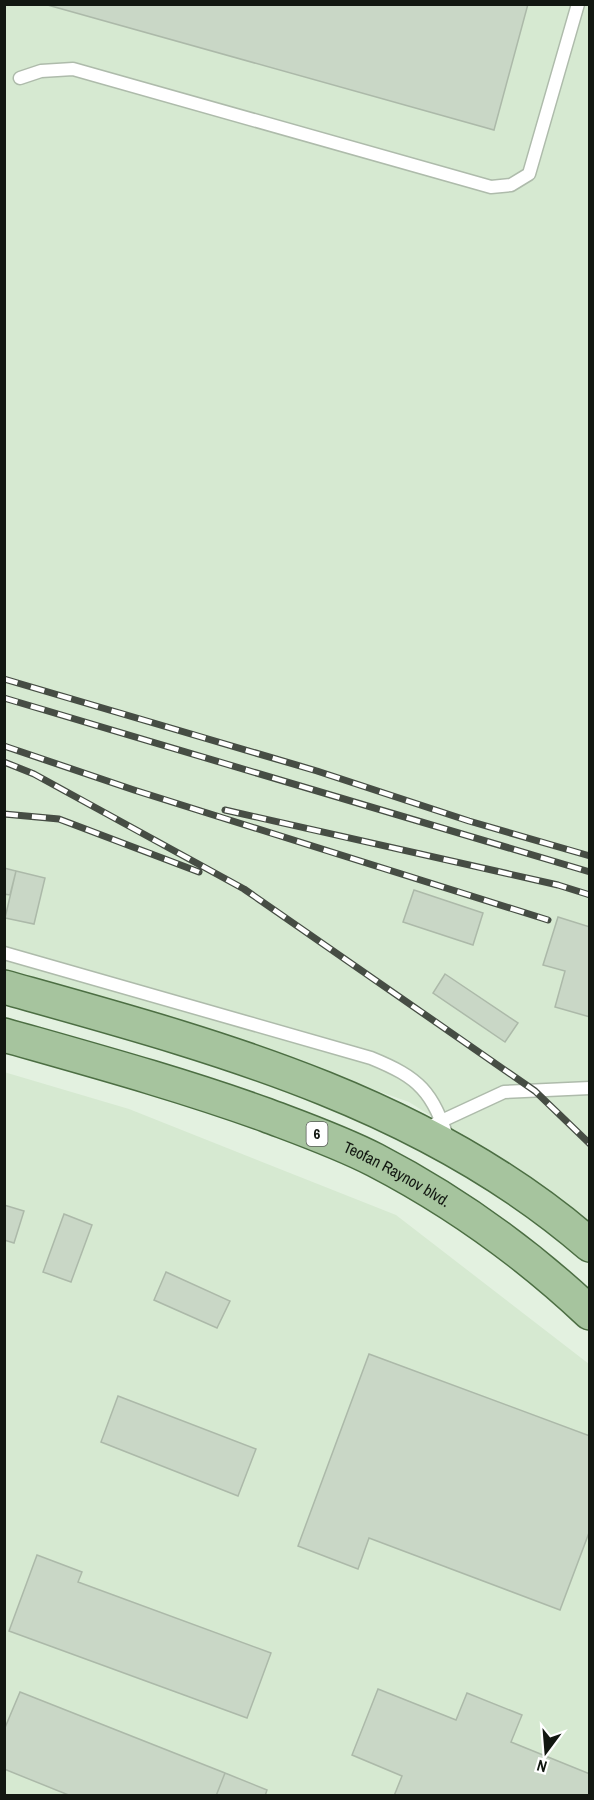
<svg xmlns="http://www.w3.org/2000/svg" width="594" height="1800" font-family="'Archivo Narrow',sans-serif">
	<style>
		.built { fill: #d6e9d1 }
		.building { fill: #c9d7c6; stroke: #acb9a9; stroke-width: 1.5 }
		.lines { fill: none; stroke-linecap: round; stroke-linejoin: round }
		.service-casing { stroke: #aebbab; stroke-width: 15 }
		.primary-casing { stroke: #4c6e43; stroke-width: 36 }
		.service { stroke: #fff; stroke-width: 12 }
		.primary { stroke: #a6c49e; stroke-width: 33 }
		.rail-casing { stroke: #464d44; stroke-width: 7 }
		.rail { stroke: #fff; stroke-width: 4.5; stroke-dasharray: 14; stroke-linecap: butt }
		.labels { text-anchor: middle; stroke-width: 6; stroke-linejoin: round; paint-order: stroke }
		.shield { fill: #fff; stroke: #595d58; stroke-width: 1.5 }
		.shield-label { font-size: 15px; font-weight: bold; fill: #121711 }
		.street-label { font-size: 16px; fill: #121711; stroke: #fff }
	</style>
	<rect width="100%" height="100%" fill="#e3f1e0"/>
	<path class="built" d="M4 5H589V1226L518 1171 409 1102 247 1045 5 975Z
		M4 1072 129 1109 396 1215 589 1364V1795H5Z"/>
	<path class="building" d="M44 4H528L494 130Z
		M4 868 16 871 10 895 4 894Z
		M16 871 45 878 34 924 5 918Z
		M414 890 483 913 473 945 403 922Z
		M558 917 590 927V1017L555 1007 565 971 543 965Z
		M445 974 518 1023 505 1042 433 993Z
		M4 1205 24 1211 14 1243 4 1240Z
		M64 1214 92 1225 71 1282 43 1272Z
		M166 1272 230 1301 217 1328 154 1300Z
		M369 1354 590 1436V1530L560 1610 369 1538 358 1569 298 1546Z
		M118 1396 256 1449 238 1496 101 1442Z
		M37 1555 82 1572 78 1582 271 1653 247 1718 9 1631Z
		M378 1689 456 1720 467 1693 522 1715 511 1742 590 1774V1796H394L402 1776 352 1755Z
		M20 1692 225 1773 216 1796H71L4 1769V1730Z
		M225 1773 267 1790 265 1796H216Z"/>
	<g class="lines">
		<g class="service-casing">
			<path id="service" d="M20 78 41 71 73 69 491 187 511 185 529 174 578 4
				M4 953 371 1058C420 1078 432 1091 449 1142
				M435 1124 504 1092 590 1088"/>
		</g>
		<g class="primary-casing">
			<g id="primary">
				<path d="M4 987C211 1045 423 1100 590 1245"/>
				<path id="s1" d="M4 1035C92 1060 180 1084 266 1115 303 1129 340 1142 375 1160 454 1201 525 1252 590 1313"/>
			</g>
		</g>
		<use href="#service" class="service"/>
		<use href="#primary" class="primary"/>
		<g class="rail-casing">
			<path id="rail" d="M4 679 317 771 469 821 590 856
				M4 698 590 872
				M4 746 134 790 548 920
				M4 762 34 774 244 889 535 1091 590 1144
				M225 810 558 885 590 895
				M4 814 59 819 199 872"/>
		</g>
		<use href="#rail" class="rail"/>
	</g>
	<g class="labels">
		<rect class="shield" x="306.5" y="1122" width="21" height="24" rx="4.5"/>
		<g class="shield-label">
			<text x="317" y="1139">6</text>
		</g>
		<g class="street-label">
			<text dy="6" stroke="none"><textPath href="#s1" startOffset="418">Teofan Raynov blvd.</textPath></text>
		</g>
	</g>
	<rect width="594" height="1800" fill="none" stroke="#121711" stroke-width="12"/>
	<g transform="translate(546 1752) rotate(196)" stroke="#ffffff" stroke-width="4.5" paint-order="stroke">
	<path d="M0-4.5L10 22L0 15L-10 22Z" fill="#121711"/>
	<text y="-9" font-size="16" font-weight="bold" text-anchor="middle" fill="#121711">N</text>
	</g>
</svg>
